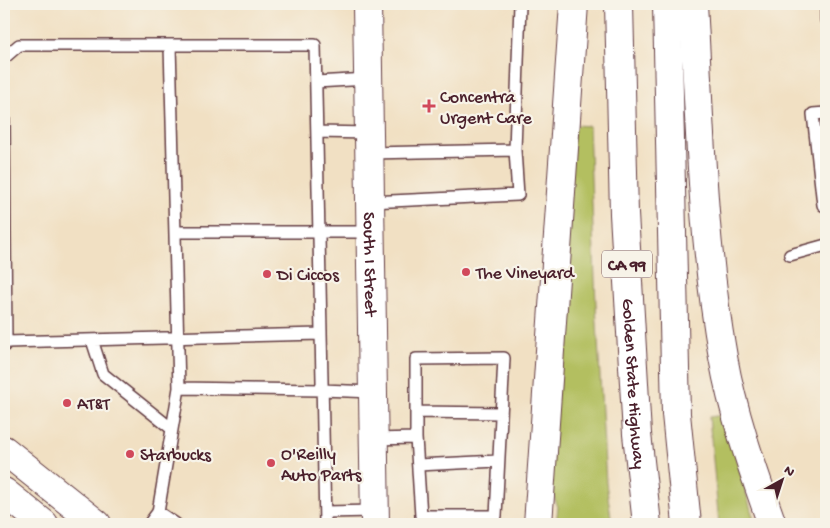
<svg xmlns="http://www.w3.org/2000/svg" width="830" height="528" font-family="'Gochi Hand',sans-serif">
	<style>
		.green { fill: #b3bf61; stroke: #7e6f46 }
		.lines { fill: none; stroke-linecap: round; stroke-linejoin: round }
		.lane-casing { stroke: #633c42; stroke-width: 14 }
		.secondary-casing { stroke: #633c42; stroke-width: 30 }
		.highway-casing { stroke: #633c42; stroke-width: 30 }
		.lane { stroke: #fff; stroke-width: 11 }
		.secondary { stroke: #fff; stroke-width: 28 }
		.highway { stroke: #fff; stroke-width: 28 }
		.poi-dot { fill: #d1495b; stroke: #f7f3e8; stroke-width: 2 }
		.labels { text-anchor: middle; stroke-width: 4.5; stroke-linejoin: round; paint-order: stroke }
		.shield { fill: #f7f3e8; stroke: #7e5f64; stroke-width: 1 }
		.shield-label { font-size: 16px; font-weight: bold; fill: #4a1f2b }
		.poi-label { font-size: 18px; fill: #4a1f2b; stroke: #f7f3e8; text-anchor: start }
		.street-label { font-size: 18px; fill: #4a1f2b; stroke: #f7f3e8 }
	</style>
	<rect width="100%" height="100%" fill="#f7f3e8"/>
	<filter id="ink" filterUnits="userSpaceOnUse"><feTurbulence type="fractalNoise" baseFrequency=".02" numOctaves="2"/><feDisplacementMap in="SourceGraphic" scale="10" xChannelSelector="R" yChannelSelector="G"/><feConvolveMatrix kernelMatrix="1 2 1 2 8 2 1 2 1" color-interpolation-filters="sRGB"/></filter>
	<filter id="wash" filterUnits="userSpaceOnUse"><feTurbulence type="fractalNoise" baseFrequency=".0096" numOctaves="4" result="noise"/><feDisplacementMap in="SourceGraphic" scale="20" xChannelSelector="R" yChannelSelector="G"/><feGaussianBlur stdDeviation="1.12" result="paint"/><feColorMatrix in="noise" values="0 0 0 0 0 0 0 0 0 0 0 0 0 0 0 0 0 1.4 0 .05"/><feComposite in="paint" operator="in"/></filter>
	<g filter="url(#wash)">
		<rect width="100%" height="100%" fill="#f1e0c3"/>
		<path class="green" d="M574 125 589 126 596 305 606 483 612 524H556L558 507 549 486Z
			M724 415 755 524H719L709 417Z"/>
	</g>
	<g filter="url(#ink)">
		<g class="lines">
			<g class="lane-casing">
				<path id="lane" d="M826 4V20
					M4 58 19 45H315L325 524
					M316 82 368 79
					M4 119 6 342 4 346
					M317 132 369 133
					M515 150 520 4
					M370 153 515 150 518 195 370 202
					M823 205 813 114 826 113
					M175 232H371
					M790 255 826 245
					M92 340 103 374 172 429
					M6 342 321 334
					M179 388 322 390 373 392
					M416 412 501 413
					M374 439 416 438V359L504 358 496 516H421L416 438
					M418 465 498 461
					M158 512 176 524
					M325 512 374 511
					M149 524 158 512 179 388 170 45"/>
			</g>
			<g class="secondary-casing">
				<g id="secondary">
					<path id="s1" d="M367 4 375 524"/>
					<path d="M4 450 97 524"/>
					<path d="M4 492 44 524"/>
				</g>
			</g>
			<g class="highway-casing">
				<g id="highway">
					<path id="s2" d="M619 4 624 214 637 434 647 524"/>
					<path d="M667 4 676 414 687 524"/>
					<path d="M693 4C700 121 702 241 723 357 733 414 753 470 772 524"/>
					<path d="M538 524 574 4"/>
				</g>
			</g>
			<use href="#lane" class="lane"/>
			<use href="#secondary" class="secondary"/>
			<use href="#highway" class="highway"/>
		</g>
	</g>
	<g class="poi-dot">
		<path d="M426.5 98.5h5v5h5v5h-5v5h-5v-5h-5v-5h5z"/>
		<circle cx="466" cy="272" r="5"/>
		<circle cx="267" cy="274" r="5"/>
		<circle cx="67" cy="403" r="5"/>
		<circle cx="130" cy="454" r="5"/>
		<circle cx="271" cy="463" r="5"/>
	</g>
	<g class="labels">
		<rect class="shield" x="602" y="250.5" width="50" height="27" rx="4"/>
		<g class="shield-label">
			<text x="627" y="270">CA 99</text>
		</g>
		<g class="poi-label">
			<text x="440" y="102">Concentra<tspan x="440" dy="21">Urgent Care</tspan></text>
			<text x="476" y="278">The Vineyard</text>
			<text x="277" y="280">Di Ciccos</text>
			<text x="77" y="409">AT&amp;T</text>
			<text x="281" y="459">O'Reilly<tspan x="281" dy="21">Auto Parts</tspan></text>
			<text x="140" y="460">Starbucks</text>
		</g>
		<g class="street-label">
			<text dy="6" stroke="none"><textPath href="#s1" startOffset="260">South I Street</textPath></text>
			<text dy="6" stroke="none"><textPath href="#s2" startOffset="380">Golden State Highway</textPath></text>
		</g>
	</g>
	<rect width="830" height="528" fill="none" stroke="#f7f3e8" stroke-width="20"/>
	<g transform="translate(782 480) rotate(39)" stroke="#f7f3e8" stroke-width="4" paint-order="stroke">
	<path d="M0-4L9 19L0 12L-9 19Z" fill="#4a1f2b"/>
	<text y="-8" font-size="14" font-weight="bold" text-anchor="middle" fill="#4a1f2b">N</text>
	</g>
</svg>
